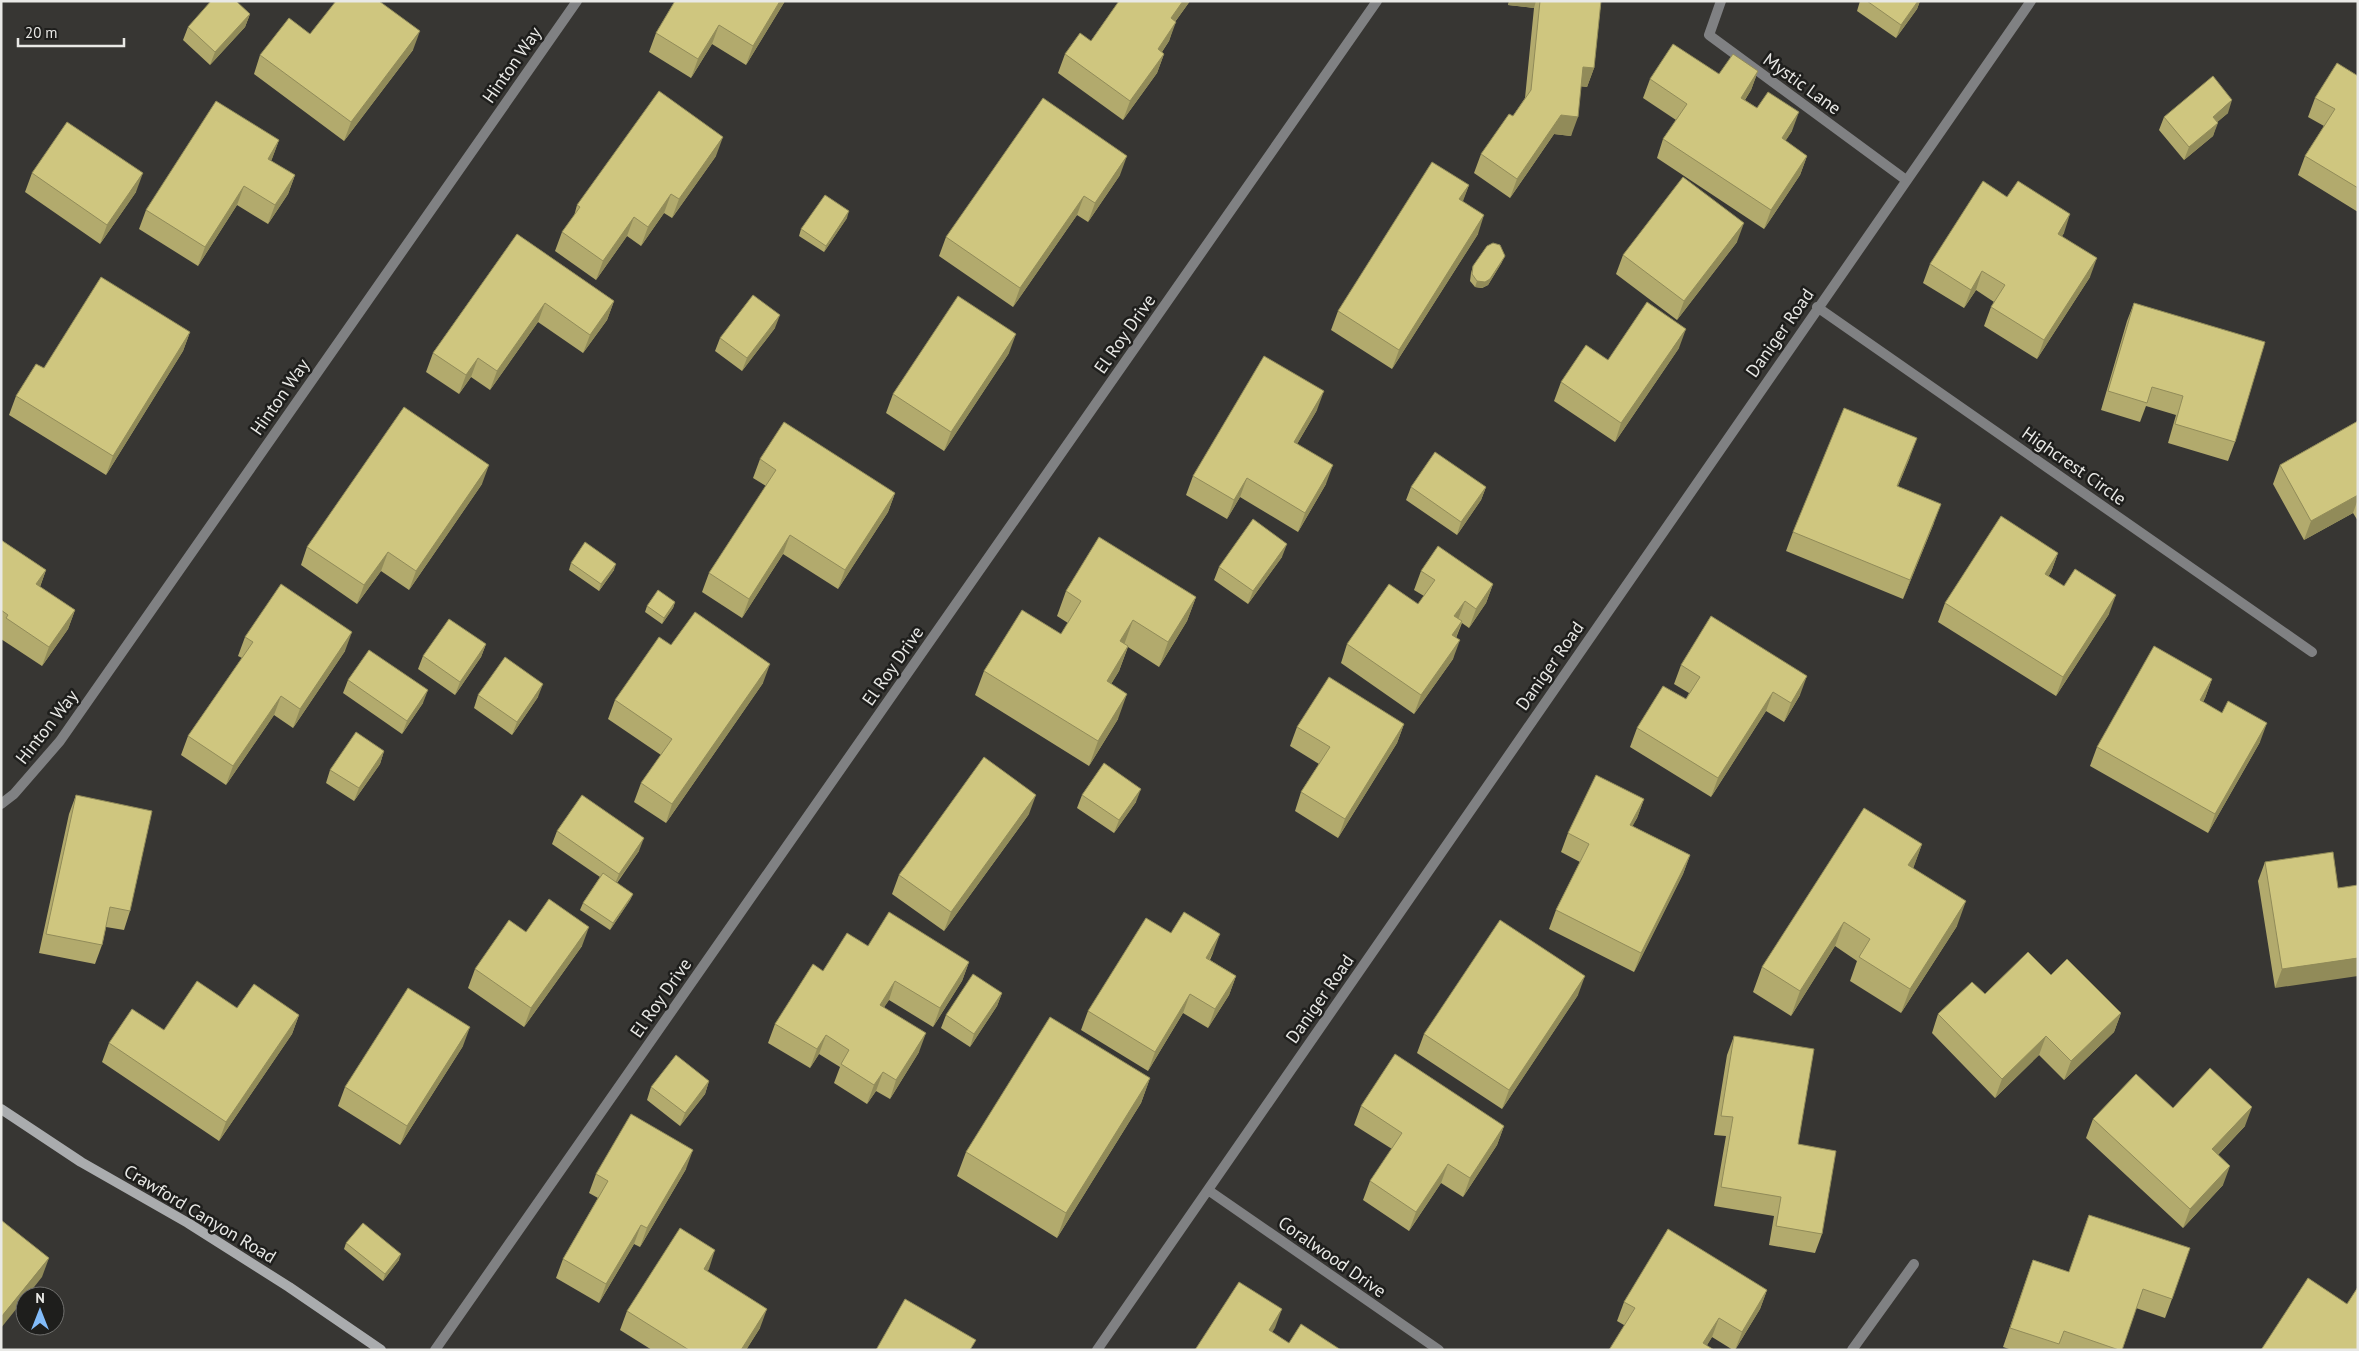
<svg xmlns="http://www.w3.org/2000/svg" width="2359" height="1351" font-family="'PT Sans',sans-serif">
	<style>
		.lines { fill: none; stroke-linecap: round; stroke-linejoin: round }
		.minor { stroke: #808183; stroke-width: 10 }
		.secondary { stroke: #aaacae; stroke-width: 10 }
		.wall { fill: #b2aa6d }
		.shaded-wall { fill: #918b59 }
		.building { fill: #cfc67f; stroke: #918b59 }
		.labels { text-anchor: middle; stroke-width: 5; stroke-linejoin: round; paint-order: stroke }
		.street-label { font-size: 18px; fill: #e9e9e6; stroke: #1e1e1c }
	</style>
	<rect width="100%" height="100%" fill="#373633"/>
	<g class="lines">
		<path class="minor" d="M1721 1 1709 35 1906 180
			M1817 307 2312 652
			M1 804 14 794 60 741 577 1
			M1208 1190 1439 1350
			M435 1350 1377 1
			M1097 1350 2031 1
			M1852 1350 1914 1264"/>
		<path class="secondary" d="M1 1109 81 1162 188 1223 289 1287 381 1350"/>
	</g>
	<path class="wall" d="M675 1H785L746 65 712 44 691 78 649 52 656 33Z
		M1119 1H1190L1175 22 1169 41 1162 52 1164 54 1157 73 1123 120 1058 73 1065 54 1091 41Z
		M1509 1H1601L1594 68 1587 87 1581 86 1571 136 1554 134 1510 198 1474 173 1481 154 1513 116 1525 98 1534 8 1508 5Z
		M1860 1H1920L1917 9 1896 38 1857 11Z
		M250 14 245 27 210 65 183 40 188 27Z
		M310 34 413 50 344 141 254 74 260 55Z
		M1758 71 1751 90 1745 100 1792 131 1785 141 1807 156 1800 175 1764 229 1657 158 1663 139 1676 120 1643 98 1650 79Z
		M2358 76V212L2298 175 2305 156 2324 126 2308 117 2315 98Z
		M2228 113 2217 122 2213 136 2184 160 2159 130 2164 117Z
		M279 140 271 161 295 175 288 194 268 224 237 205 198 266 139 229 146 210Z
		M716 156 672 218 664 213 641 246 627 236 596 280 555 251 562 232 574 216 577 205Z
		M32 173 136 192 100 244 25 192Z
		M1120 175 1088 222 1077 215 1013 307 939 256 946 237Z
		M1469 185 1462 202 1478 234 1392 369 1331 330 1338 311Z
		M847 218 824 252 799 236 801 229Z
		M2064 233 2062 236 2090 277 2037 359 1984 326 1991 307 1994 302 1976 290 1964 308 1923 283 1930 264Z
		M517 234 614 301 607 320 583 353 538 322 490 390 471 377 459 394 426 372 433 353Z
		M1737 242 1677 320 1616 274 1623 255Z
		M1502 262 1488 285 1482 288 1475 287 1470 281 1471 273 1473 266Z
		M2134 303 2235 442 2228 461 2168 443 2176 415 2146 406 2140 422 2101 410 2127 321Z
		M775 328 742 371 715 351 720 338Z
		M190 332 183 351 106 475 9 415 16 396 44 368Z
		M1679 348 1615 442 1554 401 1561 382 1608 360Z
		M1009 353 944 451 886 413 893 394Z
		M1317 410 1297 444 1326 484 1298 532 1240 497 1227 519 1186 495 1193 476Z
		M2358 421V521L2353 513 2304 540 2273 484 2280 465Z
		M1910 457 1898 486 1934 523 1903 599 1786 551 1793 532Z
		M760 459 895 493 888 512 838 589 783 554 742 618 702 592 709 573 766 486 753 478Z
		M482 484 409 590 381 571 357 604 301 565 307 547Z
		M1411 487H1486L1481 500 1457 535 1406 500Z
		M1 540 46 570 40 587 75 610 68 629 42 666 1 639Z
		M2058 553 2051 572 2048 577 2109 614 2056 696 1938 622 1945 603Z
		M1282 557 1248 604 1214 580 1219 567Z
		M571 563 614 570 599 591 569 570Z
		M1421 571 1493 584 1486 603 1469 628 1462 623 1456 638 1453 659 1414 714 1341 663 1347 644 1418 604 1424 596 1414 590Z
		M1066 591 1196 597 1187 621 1159 667 1128 647 1119 671 1111 684 1118 719 1089 766 975 695 984 671 1061 634 1068 623 1057 616Z
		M675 602 673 608 662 624 645 612 647 606Z
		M245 637 345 651 293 728 274 715 226 785 181 755 188 736 242 658 238 656Z
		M486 644 481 657 455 695 418 669 423 656Z
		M671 645 763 683 666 823 634 802 641 783 661 755 608 719 615 700Z
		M1681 665 1800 695 1784 722 1766 711 1711 797 1630 747 1637 728 1686 699 1689 693 1674 684Z
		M2212 679 2205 698 2203 702 2222 713 2260 742 2208 833 2090 766 2097 747Z
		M348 680 423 703 402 734 343 693Z
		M478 695 538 697 512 735 474 708Z
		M1404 724 1397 743 1338 838 1295 811 1301 792 1319 764 1290 746 1297 727Z
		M384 751 380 764 354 801 326 783 330 770Z
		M76 795 130 911 124 930 106 927 102 945 95 964 39 953 69 814Z
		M1082 795 1136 802 1114 833 1077 808Z
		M1644 799 1637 818 1632 826 1690 855 1683 874 1634 972 1549 929 1556 910 1580 862 1561 852 1568 833Z
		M1029 814 944 931 892 894 899 875Z
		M557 831 639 851 617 883 633 894 630 900 610 930 580 910 583 903 600 877 552 844Z
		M1922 844 1913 868 1957 926 1901 1013 1850 981 1857 961 1835 946 1791 1016 1753 992 1762 967Z
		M2265 862 2338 888 2275 988 2258 881Z
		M526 932 582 946 524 1027 468 988 475 969Z
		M1171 933 1213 953 1210 960 1236 976 1229 995 1208 1028 1183 1013 1148 1071 1081 1030 1088 1011Z
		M868 946 969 962 962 981 933 1027 889 1000 884 1007 919 1052 890 1099 876 1091 867 1104 834 1083 840 1067 819 1054 810 1068 768 1043 775 1024 823 971Z
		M2051 975 2121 1013 2114 1032 2064 1080 2039 1055 1995 1098 1932 1033 1938 1014 1985 994Z
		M1002 993 997 1006 970 1047 941 1028 946 1015Z
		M1578 995 1502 1109 1417 1053 1424 1034Z
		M237 1008 299 1015 292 1034 219 1141 102 1062 109 1043 164 1030Z
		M1734 1036 1798 1144 1822 1234 1815 1253 1769 1245 1774 1216 1714 1206 1726 1136 1714 1135 1727 1055Z
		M463 1046 400 1145 338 1106 345 1087Z
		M1150 1078 1141 1103 1057 1238 957 1176 966 1152Z
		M709 1081 705 1094 680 1126 647 1100 651 1087Z
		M1361 1106 1504 1126 1497 1145 1463 1197 1441 1183 1409 1231 1363 1200 1370 1181 1392 1149 1354 1125Z
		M2173 1108 2245 1126 2218 1155 2223 1185 2183 1228 2086 1138 2093 1119Z
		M686 1169 640 1247 634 1244 599 1303 556 1278 563 1259 598 1198 589 1193 596 1174Z
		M2089 1215 2172 1299 2165 1318 2136 1308 2122 1350H2012L2003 1347 2033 1260 2069 1272Z
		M346 1243 399 1260 383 1281 344 1249Z
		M709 1269 707 1271 760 1328 746 1350H652L620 1330 627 1311Z
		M1767 1290 1760 1309 1735 1350H1733L1712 1337 1707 1345 1624 1325 1617 1321 1624 1302Z"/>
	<path class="shaded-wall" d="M780 1H785L746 65 753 46Z
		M1183 1H1190L1164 37 1171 18Z
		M1510 1H1536L1534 8 1508 5Z
		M1918 1H1920L1917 9 1896 38 1901 25Z
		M250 14 245 27 210 65 215 52Z
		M1176 22 1169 41 1151 68 1158 49Z
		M719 25 712 44 691 78 698 59Z
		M420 31 413 50 344 141 351 122Z
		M1164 54 1157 73 1123 120 1130 101Z
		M1583 67 1594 68 1587 87 1576 86Z
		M1758 71 1751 90 1734 117 1741 98Z
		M2232 100 2228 113 2208 130 2213 117Z
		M1799 112 1792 131 1775 157 1782 138Z
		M1561 115 1578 117 1571 136 1554 134 1510 198 1517 179Z
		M2218 123 2213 136 2184 160 2189 147Z
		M723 137 716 156 672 218 679 199Z
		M279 140 272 159 261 178 268 159Z
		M1127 156 1120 175 1088 222 1095 203Z
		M1807 156 1800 175 1764 229 1771 210Z
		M143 173 136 192 100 244 107 225Z
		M295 175 288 194 268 224 275 205Z
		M1469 185 1462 204 1459 199Z
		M244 186 237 205 198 266 205 247Z
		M671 194 664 213 641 246 648 227Z
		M1084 196 1077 215 1013 307 1020 288Z
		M849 211 847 218 824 252 826 246Z
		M2070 214 2064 233 2051 253 2058 234Z
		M1484 215 1478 234 1392 369 1399 350Z
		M634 217 627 236 596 280 603 261Z
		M1744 223 1737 242 1677 320 1684 301Z
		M1505 256 1502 262 1488 285 1482 288 1475 287 1477 281Z
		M2097 258 2090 277 2037 359 2044 340Z
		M1982 271 1976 290 1964 308 1971 290Z
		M614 301 607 320 583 353 590 335Z
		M545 303 538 322 490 390 497 371Z
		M780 315 775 328 742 371 747 358Z
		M1686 329 1679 348 1615 442 1621 423Z
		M190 332 183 351 106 475 113 456Z
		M1016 334 1009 353 944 451 951 432Z
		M478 358 471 377 459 394 466 375Z
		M1324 391 1317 410 1287 461 1294 442Z
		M1917 438 1910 457 1890 505 1897 486Z
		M489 465 482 484 409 590 416 571Z
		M1333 465 1326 484 1298 532 1305 513Z
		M1247 478 1240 497 1227 519 1234 500Z
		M1486 487 1481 500 1457 535 1461 522Z
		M895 493 888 512 838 589 845 570Z
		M2358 495V499L2353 513 2304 540 2311 521Z
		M1941 504 1934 523 1903 599 1910 580Z
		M790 535 783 554 742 618 749 599Z
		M1287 544 1282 557 1248 604 1253 591Z
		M388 552 381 571 357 604 364 585Z
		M2058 553 2051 572 2038 593 2045 574Z
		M616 564 614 570 599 591 601 584Z
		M46 570 39 589 36 584Z
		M1493 584 1486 603 1469 628 1476 609Z
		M2116 595 2109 614 2056 696 2063 677Z
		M1196 597 1187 621 1159 667 1168 642Z
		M1465 601 1458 620 1454 616Z
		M675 602 673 608 662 624 664 618Z
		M75 610 68 629 42 666 49 647Z
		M1133 620 1124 645 1120 641Z
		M1462 621 1455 640 1452 635Z
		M352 632 345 651 293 728 300 709Z
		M1460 640 1453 659 1414 714 1421 695Z
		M486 644 481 657 455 695 460 682Z
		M1128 646 1119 671 1098 706 1107 681Z
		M770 664 763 683 666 823 672 804Z
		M1807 676 1800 695 1784 722 1791 703Z
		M2212 679 2205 698 2193 719 2200 700Z
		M543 684 538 697 512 735 517 722Z
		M428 690 423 703 402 734 407 721Z
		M1773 692 1766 711 1711 797 1718 778Z
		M1127 694 1118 719 1089 766 1098 741Z
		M281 696 274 715 226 785 233 766Z
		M2267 723 2260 742 2208 833 2215 814Z
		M1404 724 1397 743 1338 838 1345 819Z
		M384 751 380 764 354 801 359 788Z
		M1141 789 1136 802 1114 833 1119 820Z
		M1036 795 1029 814 944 931 951 912Z
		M1644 799 1637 818 1623 844 1630 825Z
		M644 838 639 851 614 886 619 874Z
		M1922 844 1913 869 1908 865Z
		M1690 855 1683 874 1634 972 1641 953Z
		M633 894 630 900 610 930 613 923Z
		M1966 901 1957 926 1901 1013 1910 989Z
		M1844 922 1835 946 1791 1016 1800 991Z
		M589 927 582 946 524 1027 531 1008Z
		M1220 934 1213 953 1199 976 1206 958Z
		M2358 958V976L2275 988 2282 969Z
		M969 962 962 981 933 1027 940 1008Z
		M1236 976 1229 995 1208 1028 1215 1009Z
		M1585 976 1578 995 1502 1109 1509 1090Z
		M895 981 889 1000 873 1024 880 1005Z
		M1002 993 997 1006 970 1047 974 1034Z
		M1190 994 1183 1013 1148 1071 1155 1052Z
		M2121 1013 2114 1032 2064 1080 2071 1061Z
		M299 1015 292 1034 219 1141 226 1122Z
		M470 1027 463 1046 400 1145 407 1126Z
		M926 1033 919 1052 890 1099 896 1080Z
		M826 1035 819 1054 810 1068 817 1049Z
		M2046 1036 2039 1055 1995 1098 2002 1079Z
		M883 1072 876 1091 867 1104 874 1085Z
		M1150 1078 1141 1103 1057 1238 1066 1213Z
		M709 1081 705 1094 680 1126 685 1113Z
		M2252 1107 2245 1126 2205 1168 2212 1149Z
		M1504 1126 1497 1145 1463 1197 1470 1178Z
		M693 1150 686 1169 640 1247 647 1228Z
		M1448 1164 1441 1183 1409 1231 1416 1212Z
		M2230 1166 2223 1185 2183 1228 2190 1209Z
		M641 1225 634 1244 599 1303 606 1284Z
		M715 1250 709 1269 697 1288 704 1269Z
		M401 1254 399 1260 383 1281 385 1274Z
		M49 1258 42 1277 27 1296H25V1298L1 1328V1319L2 1316Z
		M1767 1290 1760 1309 1735 1350 1742 1332Z
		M767 1309 760 1328 746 1350H741Z
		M1282 1309 1275 1328 1262 1349 1269 1330Z
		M1719 1318 1712 1337 1704 1350 1703 1343Z"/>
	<path class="building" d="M211 1H236L250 14 215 52 188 27Z
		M336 1H379L420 31 351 122 260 55 289 18 310 34Z
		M675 1H780L753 46 719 25 698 59 656 33Z
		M1119 1H1183L1171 18 1176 22 1158 49 1164 54 1130 101 1065 54 1080 33 1091 41Z
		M1540 1H1601L1594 68 1583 67 1578 117 1561 115 1517 179 1481 154 1509 114 1513 116 1531 90Z
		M1867 1H1918L1901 25Z
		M1673 44 1719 74 1733 54 1758 71 1741 98 1757 108 1768 92 1799 112 1782 138 1807 156 1771 210 1663 139 1687 104 1650 79Z
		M2337 63 2358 76V188L2305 156 2335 109 2315 98Z
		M2213 76 2232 100 2213 117 2218 123 2189 147 2164 117Z
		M659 91 723 137 679 199 671 194 648 227 634 217 603 261 562 232 580 207 577 205Z
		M1043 98 1127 156 1095 203 1084 196 1020 288 946 237Z
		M216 101 279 140 268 159 295 175 275 205 244 186 205 247 146 210Z
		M67 122 143 173 107 225 32 173Z
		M1432 162 1469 185 1459 199 1484 215 1399 350 1338 311Z
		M1683 177 1744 223 1684 301 1623 255Z
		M1983 181 2007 197 2018 181 2070 214 2058 234 2097 258 2044 340 1991 307 2005 285 1982 271 1971 290 1930 264Z
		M825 195 849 211 826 246 801 229Z
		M517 234 614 301 590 335 545 303 497 371 478 358 466 375 433 353Z
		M1493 243 1500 245 1505 256 1490 279 1485 282 1477 281 1472 274 1473 266 1487 246Z
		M101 277 190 332 113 456 16 396 36 364 44 368Z
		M753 295 780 315 747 358 720 338Z
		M958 296 1016 334 951 432 893 394Z
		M1647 302 1686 329 1621 423 1561 382 1586 345 1608 360Z
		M2134 303 2265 342 2235 442 2175 424 2183 396 2152 387 2147 403 2108 391Z
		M1264 356 1324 391 1294 442 1333 465 1305 513 1247 478 1234 500 1193 476Z
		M404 407 489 465 416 571 388 552 364 585 307 547Z
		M1844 408 1917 438 1897 486 1941 504 1910 580 1793 532Z
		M2358 421V495L2311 521 2280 465Z
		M784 422 895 493 845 570 790 535 749 599 709 573 776 470 760 459Z
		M1435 452 1486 487 1461 522 1411 487Z
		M2001 516 2058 553 2045 574 2064 586 2075 569 2116 595 2063 677 1945 603Z
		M1253 519 1287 544 1253 591 1219 567Z
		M1099 537 1196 597 1168 642 1133 620 1120 641 1128 646 1107 681 1127 694 1098 741 984 671 1022 610 1061 634 1081 601 1066 591Z
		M1 540 46 570 36 584 75 610 49 647 6 618 8 615 1 610Z
		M585 542 616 564 601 584 571 563Z
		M1438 546 1493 584 1476 609 1465 601 1454 616 1462 621 1452 635 1460 640 1421 695 1347 644 1389 584 1418 604 1435 580 1421 571Z
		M281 584 352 632 300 709 281 696 233 766 188 736 253 642 245 637Z
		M658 590 675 602 664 618 647 606Z
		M695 612 770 664 672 804 641 783 672 739 615 700 659 637 671 645Z
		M1711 616 1807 676 1791 703 1773 692 1718 778 1637 728 1663 686 1686 699 1700 677 1681 665Z
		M449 619 486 644 460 682 423 656Z
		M2154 646 2212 679 2200 700 2222 713 2228 701 2267 723 2215 814 2097 747Z
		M369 650 428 690 407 721 348 680Z
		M505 657 543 684 517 722 478 695Z
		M1329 677 1404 724 1345 819 1301 792 1330 747 1297 727Z
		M356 732 384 751 359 788 330 770Z
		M984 757 1036 795 951 912 899 875Z
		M1104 763 1141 789 1119 820 1082 795Z
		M1596 775 1644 799 1630 825 1690 855 1641 953 1556 910 1589 844 1568 833Z
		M76 795 152 811 130 911 110 907 102 945 46 934Z
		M582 795 644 838 619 874 557 831Z
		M1864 808 1922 844 1908 865 1966 901 1910 989 1859 957 1870 939 1844 922 1800 991 1762 967Z
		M2333 852 2338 888 2358 885V958L2282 969 2265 862Z
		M603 873 633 894 613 923 583 903Z
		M549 899 589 927 531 1008 475 969 509 920 526 932Z
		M889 912 969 962 940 1008 895 981 880 1005 926 1033 896 1080 883 1072 874 1085 841 1064 849 1050 826 1035 817 1049 775 1024 813 964 823 971 847 933 868 946Z
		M1184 912 1220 934 1206 958 1236 976 1215 1009 1190 994 1155 1052 1088 1011 1146 918 1171 933Z
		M1500 920 1585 976 1509 1090 1424 1034Z
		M2028 952 2051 975 2067 959 2121 1013 2071 1061 2046 1036 2002 1079 1938 1014 1972 982 1985 994Z
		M973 974 1002 993 974 1034 946 1015Z
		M197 981 237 1008 254 984 299 1015 226 1122 109 1043 132 1009 164 1030Z
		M408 988 470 1027 407 1126 345 1087Z
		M1050 1017 1150 1078 1066 1213 966 1152Z
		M1734 1036 1814 1049 1798 1144 1836 1151 1822 1234 1776 1226 1781 1197 1721 1187 1733 1117 1721 1116Z
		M1395 1054 1504 1126 1470 1178 1448 1164 1416 1212 1370 1181 1402 1133 1361 1106Z
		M676 1055 709 1081 685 1113 651 1087Z
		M2210 1068 2252 1107 2212 1149 2230 1166 2190 1209 2093 1119 2136 1074 2173 1108Z
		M631 1114 693 1150 647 1228 641 1225 606 1284 563 1259 608 1181 596 1174Z
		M2089 1215 2190 1248 2172 1299 2143 1289 2122 1350H2119L2064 1331 2059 1344 2010 1328 2033 1260 2069 1272Z
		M1 1220 49 1258 2 1316H1Z
		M363 1223 401 1254 385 1274 346 1243Z
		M680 1228 715 1250 704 1269 767 1309 741 1350H689L627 1311Z
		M1668 1229 1767 1290 1742 1332 1719 1318 1703 1343 1714 1350H1609L1635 1308 1624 1302Z
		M2308 1278 2347 1304 2358 1287V1350H2261Z
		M1239 1282 1282 1309 1269 1330 1289 1343 1301 1324 1341 1350H1195Z
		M905 1299 976 1340 970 1350H876Z"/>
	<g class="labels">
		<g class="street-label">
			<text transform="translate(512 65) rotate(-55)" y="6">Hinton Way</text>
			<text transform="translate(1802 84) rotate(36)" y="6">Mystic Lane</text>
			<text transform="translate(1780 333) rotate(-55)" y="6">Daniger Road</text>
			<text transform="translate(1125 334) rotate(-55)" y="6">El Roy Drive</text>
			<text transform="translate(280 397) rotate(-55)" y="6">Hinton Way</text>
			<text transform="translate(2074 466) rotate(35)" y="6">Highcrest Circle</text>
			<text transform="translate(893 666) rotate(-55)" y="6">El Roy Drive</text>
			<text transform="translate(1550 666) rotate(-55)" y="6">Daniger Road</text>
			<text transform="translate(47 727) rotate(-52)" y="6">Hinton Way</text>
			<text transform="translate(661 998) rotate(-55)" y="6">El Roy Drive</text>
			<text transform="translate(1320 999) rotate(-55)" y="6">Daniger Road</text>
			<text transform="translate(200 1214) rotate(31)" y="6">Crawford Canyon Road</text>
			<text transform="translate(1332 1257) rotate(35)" y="6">Coralwood Drive</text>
		</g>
	</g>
	<rect width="2359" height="1351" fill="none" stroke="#e9e9e6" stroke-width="5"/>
	<g transform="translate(40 1311)"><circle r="24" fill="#1e1e1c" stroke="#6f6f6d"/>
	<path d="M0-4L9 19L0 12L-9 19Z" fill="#82bcfa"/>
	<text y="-8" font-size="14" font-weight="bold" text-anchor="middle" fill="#e9e9e6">N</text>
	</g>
	<path d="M18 38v8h106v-8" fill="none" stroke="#e9e9e6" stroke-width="2.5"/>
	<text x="25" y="38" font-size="15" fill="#e9e9e6" stroke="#1e1e1c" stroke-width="4" paint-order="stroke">20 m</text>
</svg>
